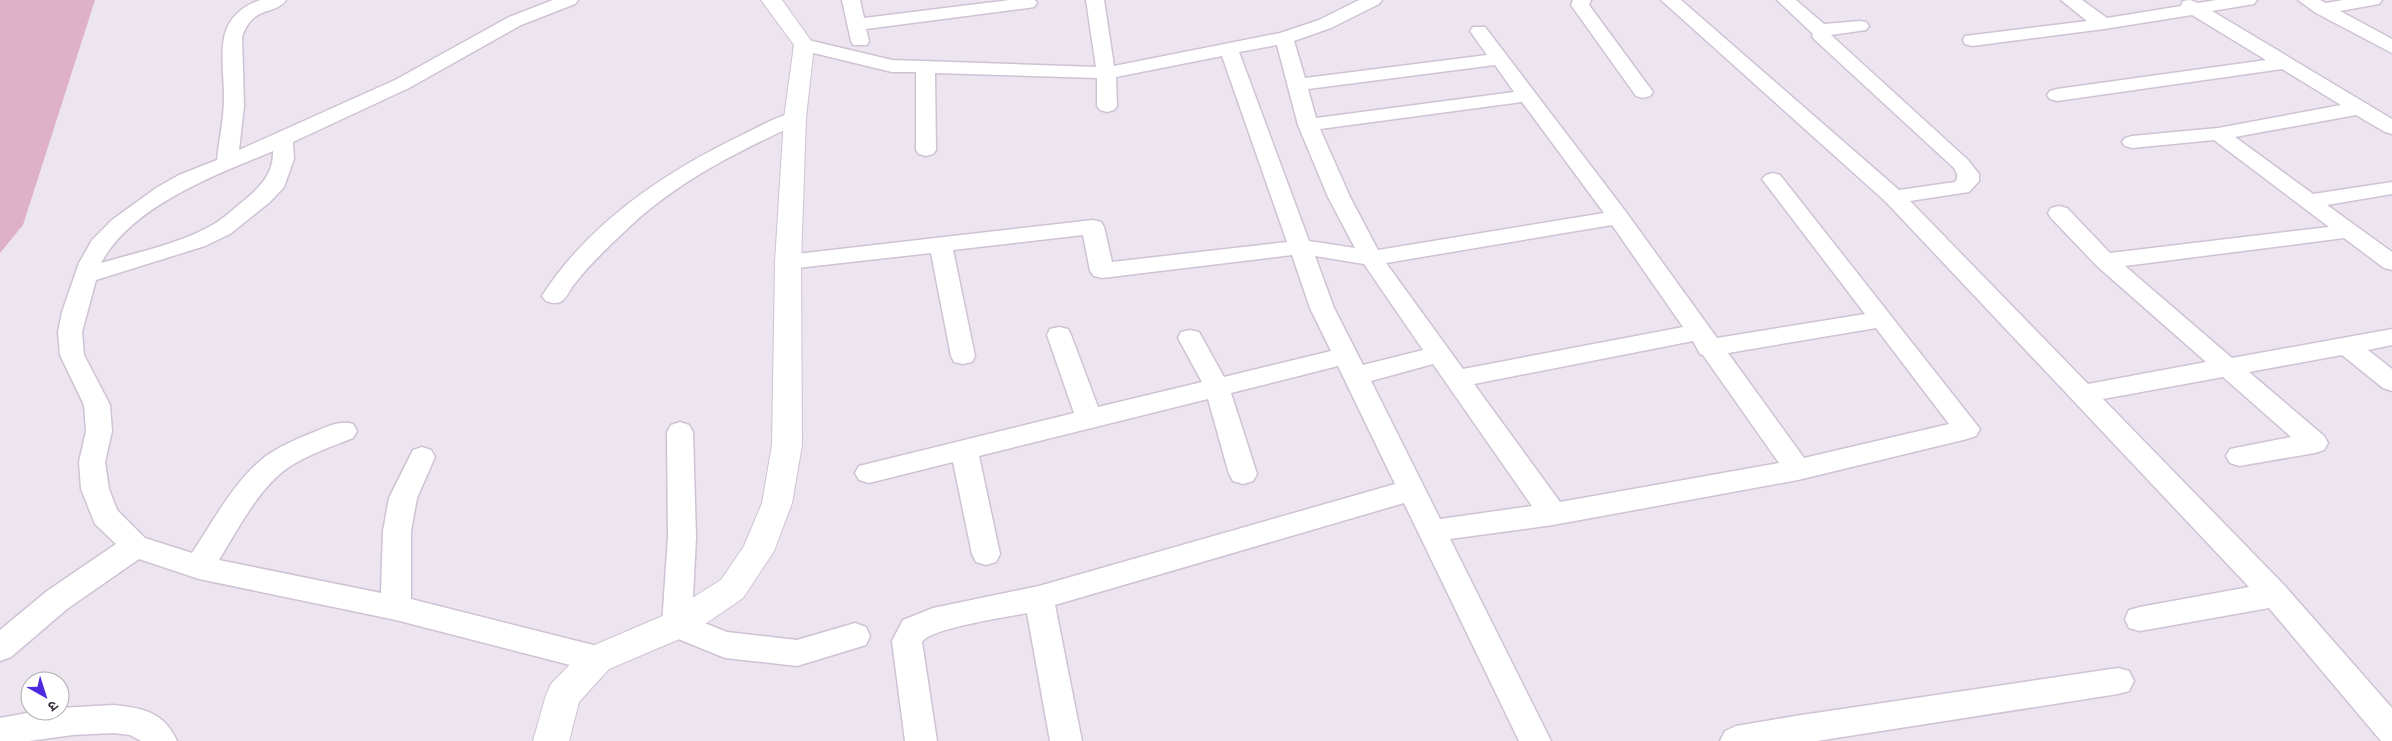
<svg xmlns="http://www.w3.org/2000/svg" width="2392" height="741" font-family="Inter,'Noto Sans Devanagari',sans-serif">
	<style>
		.green { fill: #dfb1c8 }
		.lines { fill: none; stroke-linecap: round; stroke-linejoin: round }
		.minor-casing { stroke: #cfc2d5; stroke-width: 3 }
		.tertiary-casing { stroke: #cfc2d5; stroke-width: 2 }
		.minor { fill: #fff; fill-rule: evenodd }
		.tertiary { fill: #fff; fill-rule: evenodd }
	</style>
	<rect width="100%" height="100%" fill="#ece4ef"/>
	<path class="green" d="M0 0H95L23 225 0 253Z"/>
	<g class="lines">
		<g class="minor-casing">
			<path id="minor" d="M260 0H286C275 16 253 4 242 37L244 106 239 150 395 80 509 17 553 0H578L575 4 521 25 409 88 293 142 294 159 284 187 270 202 230 234 205 246 96 280 82 332 84 355 110 405 112 431 105 462 109 489 117 510 145 538 192 553C214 520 234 481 266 456 280 446 297 439 314 432 327 427 339 420 353 424L357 431 353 438C331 447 306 455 286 469 257 491 238 529 219 560L381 593 383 531 389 498 413 450 422 447 431 450 435 457 417 498 411 531V599L597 646 608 650 612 659 608 668 597 672 396 620 199 579 139 559 67 609 11 657 0 661V630L47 591 116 544 95 524 81 489 79 462 86 431 84 405 60 355 58 332 62 312 79 263 92 240 112 220 156 188 179 175 217 160C219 139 224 119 224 98 224 57 211 18 260 0ZM273 151C274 175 258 189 241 203 232 210 223 219 214 224 180 244 138 252 101 263 132 205 216 175 273 151Z
				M842 0H860L864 18 1010 0H1035L1037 3 1034 7 1028 8 866 29 869 41 867 45H853L851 41Z
				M1086 0H1104L1114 66 1280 33 1319 20 1359 0H1382L1379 4 1331 28 1294 41 1305 78 1487 55 1470 31 1473 27H1485L1626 212 1717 338 1865 314 1762 179 1766 175 1773 173 1780 175 1980 429 1976 436 1967 439 1798 480 1553 525 1450 539 1551 741H1519L1404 503 1055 605 1082 741H1050L1027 613C1008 617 930 628 922 642L937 741H905L892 641 903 620 933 608 1039 586 1395 484 1338 366 1231 393 1257 474 1253 481 1243 484 1233 481 1229 474 1208 399 979 456 1000 554 996 562 986 565 976 562 972 554 953 462 869 483 859 480 855 473 859 466 1074 413 1047 335 1050 329 1059 327 1068 329 1071 335 1098 407 1202 382 1178 338 1181 332 1190 330 1199 332 1224 377 1331 351 1310 308 1292 255 1102 278 1094 276 1090 271 1083 235 953 250 975 356 972 362 963 364 954 362 951 356 931 253 788 269 780 267 777 262 780 257 788 255 1093 220 1101 222 1104 227 1112 262 1287 242 1222 56 1116 77 1117 106 1114 110 1107 112 1100 110 1097 106V78L935 73 936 150 933 154 926 156 919 154 916 150V72H892L797 49 795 45 797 41 804 39 892 60 1096 67ZM1277 45 1298 125 1328 197 1355 248 1309 241 1239 52ZM1495 65 1514 92 1316 118 1308 89ZM1522 102 1604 213 1378 250 1350 197 1320 129ZM1612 225 1683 327 1463 369 1386 263ZM1315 256 1364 264 1423 350 1363 365 1334 308ZM1876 328 1949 424 1804 458 1728 353ZM1693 341 1700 354 1703 355 1779 463 1560 502 1474 384ZM1433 364 1532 506 1440 519 1371 381Z
				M1573 0H1591L1589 5 1653 92 1650 96 1643 98 1636 96 1571 5Z
				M1661 0H1681L1899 190 1955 182 1957 179V174L1954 168 1815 40 1812 36 1813 34 1777 0H1796L1824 24 1860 21 1866 22 1869 26 1866 30 1831 35 1968 160 1979 174V181L1969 192 1910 201 2088 384 2206 362 2097 266 2051 218 2048 213 2051 208 2059 206 2067 208 2110 253 2329 227 2214 140 2132 148 2125 146 2122 142 2125 138 2132 136 2218 128 2341 105 2282 69 2057 101 2050 99 2047 95 2050 91 2057 89 2266 60 2192 15 2104 29 1972 46 1965 44 1963 40 1965 36 2087 21 2061 0H2082L2107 18 2181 6 2183 1 2190 0 2198 3 2216 0H2257L2254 4 2212 11 2392 119V134L2385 132 2356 115 2235 137 2313 194 2392 182V194L2327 205 2392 252V270L2384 268 2344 238 2125 266 2232 358 2392 329V345L2368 350 2392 369V391L2383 388 2342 355 2249 372 2324 436 2328 443 2324 450 2315 453 2239 466 2230 463 2226 456 2230 449 2291 437 2223 377 2103 399 2285 586 2392 708V741H2381L2269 608 2140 631 2129 628 2125 619 2129 610 2140 607 2249 587 1886 202Z
				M2298 0H2320L2326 3 2343 0H2382L2379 4 2340 11 2392 39V53L2316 13Z
				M795 112 802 114 805 118 802 122C738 151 675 182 624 232 606 249 587 267 572 287 569 292 565 300 560 302 555 304 551 303 546 301L542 296C589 222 668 170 746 133 762 125 778 116 795 112Z
				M680 422 689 425 693 432 696 537 692 618 727 632 797 640 855 623 866 627 870 636 866 645 797 666 725 658 666 634 662 625 668 537 667 432 671 425Z
				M2118 668 2129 671 2134 681 2129 691 2118 694 1817 741H1720L1725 731 1736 726 1795 716Z
				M113 705C143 708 164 712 177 741H141L130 735 113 733 73 735 29 741H0V718L38 711H60V708Z"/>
		</g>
		<g class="tertiary-casing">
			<path id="tertiary" d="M761 0H782L814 45 806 118 801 262 802 445 792 503 774 551 743 598 689 635 609 669 579 702 569 741H533L546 695 551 684 585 649 665 615 721 580 744 546 762 503 772 445 775 262 784 118 794 45Z"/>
		</g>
		<use href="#minor" class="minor"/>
		<use href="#tertiary" class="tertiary"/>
	</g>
	<g transform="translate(45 696) rotate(141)"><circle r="24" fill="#ffffff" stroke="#b1aeb3"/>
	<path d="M0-4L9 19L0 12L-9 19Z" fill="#4d2ae0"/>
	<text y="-8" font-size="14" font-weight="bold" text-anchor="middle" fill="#3c3441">उ</text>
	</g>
</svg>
